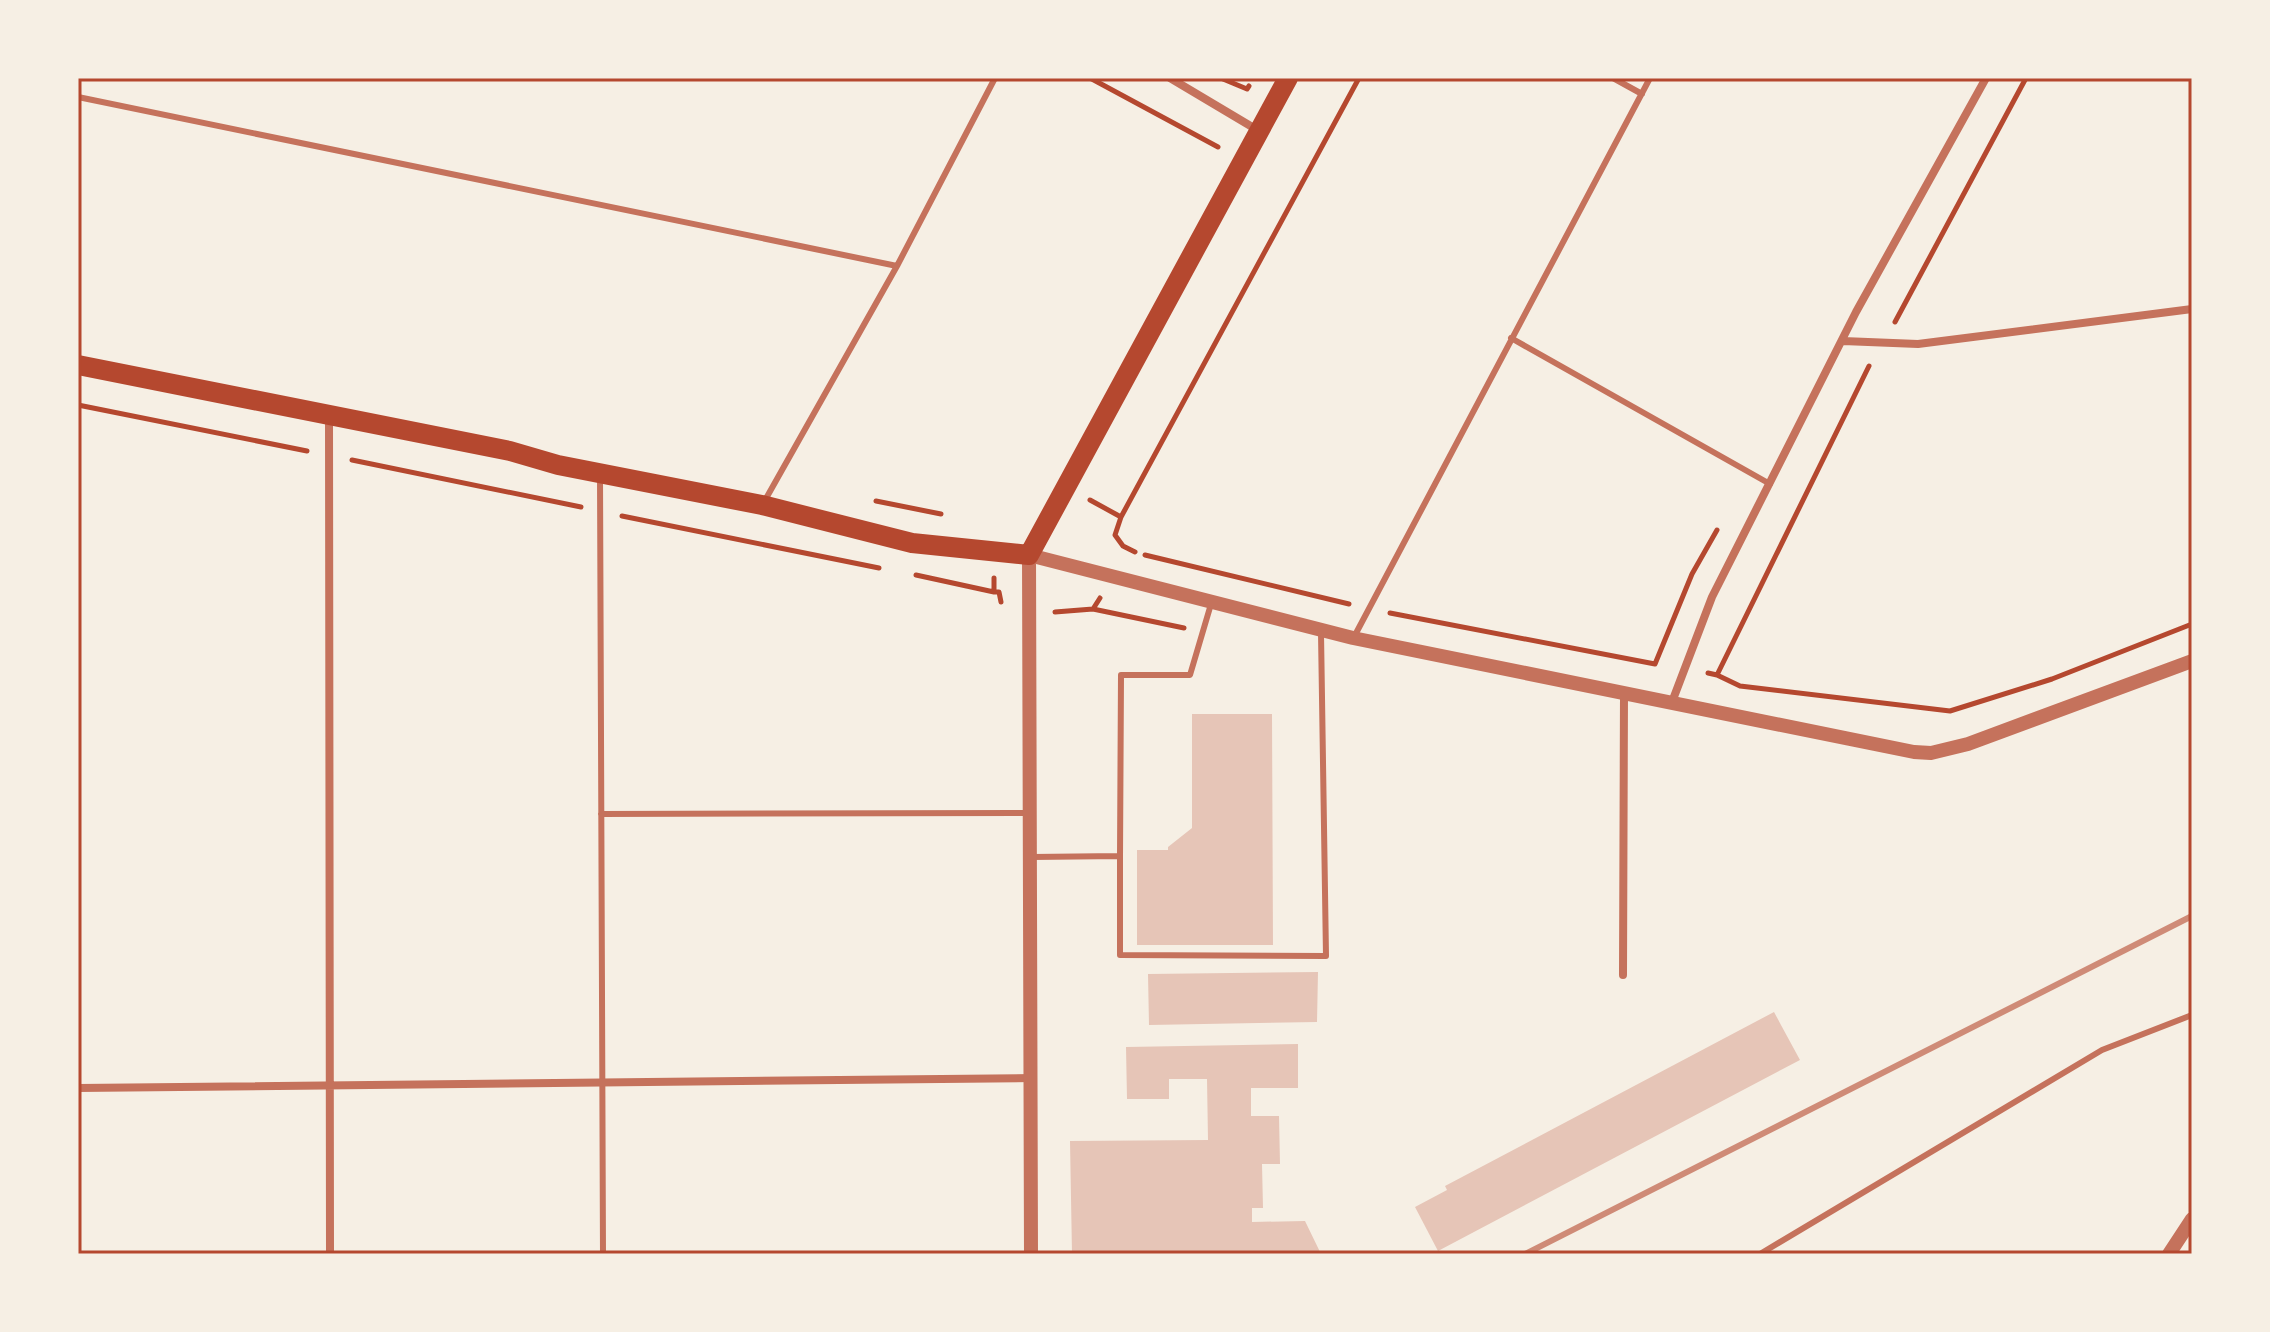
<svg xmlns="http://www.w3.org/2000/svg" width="2270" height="1332" font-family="'Crimson Pro',serif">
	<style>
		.building { fill: #e6c5b7 }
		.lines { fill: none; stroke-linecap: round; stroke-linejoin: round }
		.path { stroke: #b5482f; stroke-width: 5 }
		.service { stroke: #c5725c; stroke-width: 6 }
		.minor { stroke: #c5725c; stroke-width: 8 }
		.tertiary { stroke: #c5725c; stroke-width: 14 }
		.primary { stroke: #b5482f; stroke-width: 20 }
		.rail { stroke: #cf8b77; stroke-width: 6 }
		.neatline { fill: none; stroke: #b5482f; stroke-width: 3 }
	</style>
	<rect width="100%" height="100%" fill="#f6efe4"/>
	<path class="building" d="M1192 714H1272L1273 945H1137V850H1168V847L1192 828Z
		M1318 972 1317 1022 1149 1025 1148 974Z
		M1774 1012 1800 1060 1438 1251 1415 1207 1447 1190 1445 1186Z
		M1298 1044V1088H1251V1116H1279L1280 1164H1262L1263 1208H1252V1222L1305 1221 1321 1254H1072L1070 1141 1208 1140 1207 1079H1169V1099H1127L1126 1047Z"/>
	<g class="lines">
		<path class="path" d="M1090 78 1218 147
			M1223 79 1247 89 1249 86
			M1895 322 2026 78
			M78 405 307 451
			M352 460 581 507
			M1090 500 1121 517 1359 78
			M876 501 941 514
			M622 516 879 568
			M1121 517 1115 535 1123 546 1135 552
			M1145 555 1349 604
			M916 575 994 592
			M994 578V592H999L1001 602
			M1100 598 1093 609 1184 628
			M1055 612 1093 609
			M1390 613 1655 664 1692 574 1717 530
			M1708 673 1717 675 1869 366
			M1717 675 1740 686 1950 711 2052 679 2192 624"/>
		<path class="service" d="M1613 78 1642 94
			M78 97 897 266 995 78
			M1511 338 1770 484
			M600 476 603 1254
			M764 502 897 266
			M1354 637 1650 78
			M601 814 1027 813
			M1120 856V955L1326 956 1321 633
			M1032 857 1120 856 1121 675H1190L1211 604
			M1760 1254 2102 1050 2192 1015"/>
		<path class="minor" d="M1170 78 1259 131
			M1843 341 1918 344 2192 309
			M329 416 330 1254
			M1672 702 1712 597 1856 312 1986 78
			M1623 975 1624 693
			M78 1088 1033 1078"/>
		<path class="tertiary" d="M1031 1254 1029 555 1353 638 1914 752 1931 753 1968 744 2192 661
			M2169 1254 2192 1219"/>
		<path class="primary" d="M78 365 510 451 558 465 762 505 912 543 1029 555 1288 78"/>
		<path class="rail" d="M1525 1254 2192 916"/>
	</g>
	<rect width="2270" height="1332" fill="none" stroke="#f6efe4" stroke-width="160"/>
	<rect x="80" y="80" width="2110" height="1172" class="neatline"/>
</svg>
